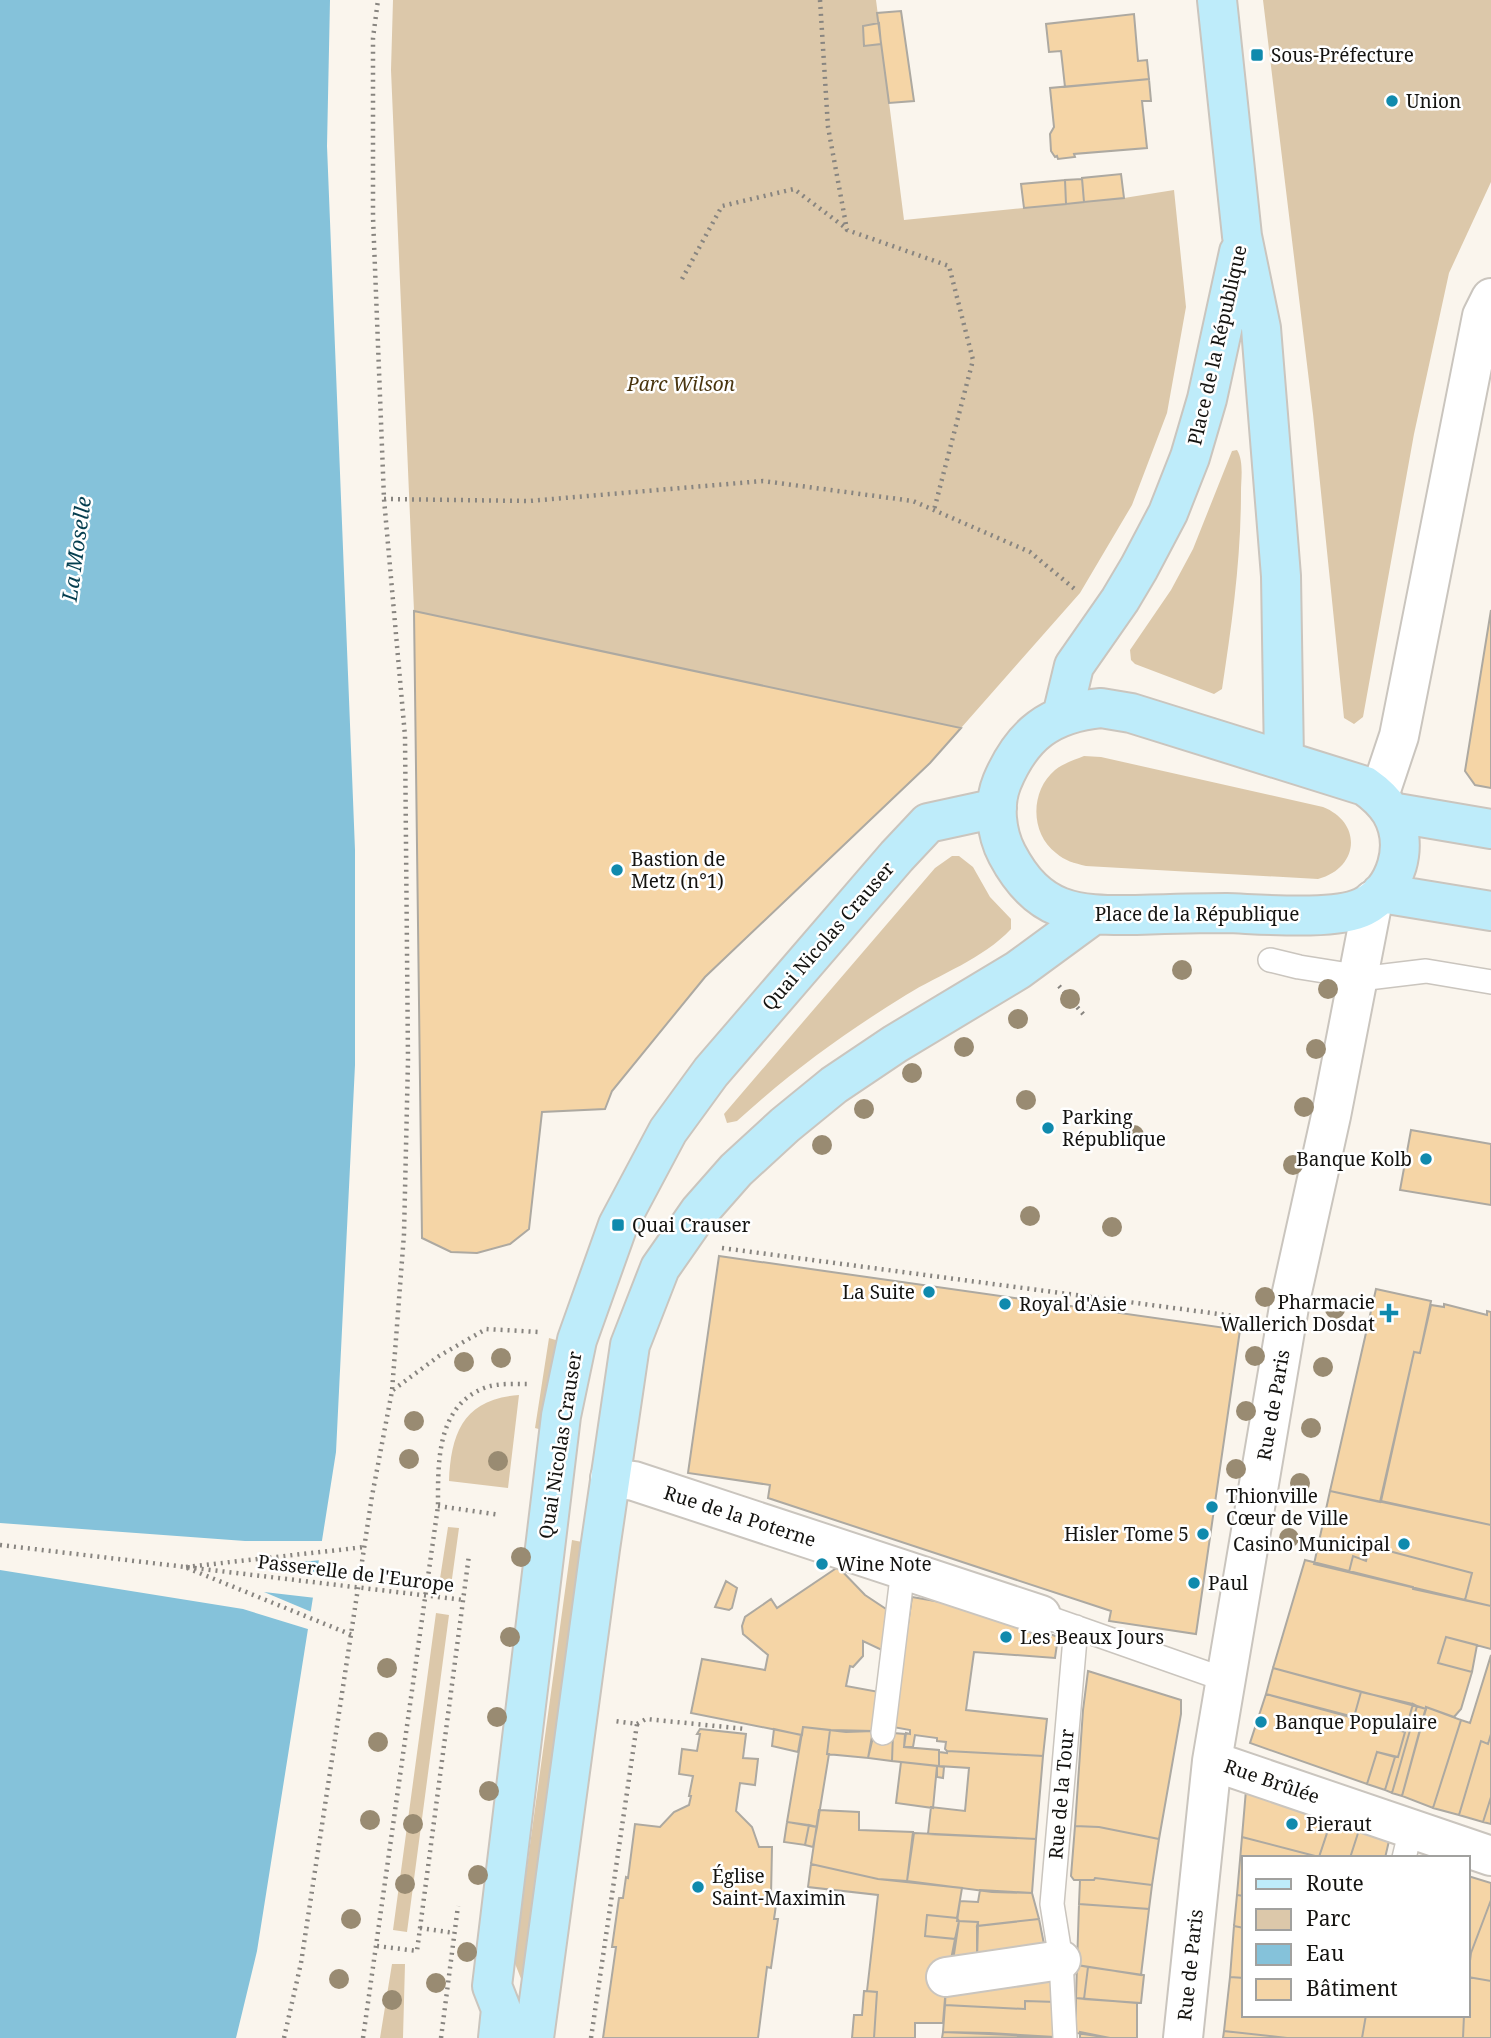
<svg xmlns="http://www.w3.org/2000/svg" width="1491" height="2038" font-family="'Noto Serif',serif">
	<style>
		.green { fill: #dcc8aa }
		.water { fill: #85c2da }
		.pier { fill: #faf5ed }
		.building { fill: #f5d5a6; stroke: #ada9a1; stroke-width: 2 }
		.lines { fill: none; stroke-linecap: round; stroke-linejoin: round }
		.lane-casing { stroke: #cac5be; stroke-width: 26 }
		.street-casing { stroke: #cac5be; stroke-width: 42 }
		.secondary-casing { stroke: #cac5be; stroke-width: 42 }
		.path { stroke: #888580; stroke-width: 4.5; stroke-dasharray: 2 5; stroke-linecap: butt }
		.lane { stroke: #fff; stroke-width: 23 }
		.street { stroke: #fff; stroke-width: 38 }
		.secondary { stroke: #beecfa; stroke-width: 38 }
		.path-bridge { stroke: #888580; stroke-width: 4.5; stroke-dasharray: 2 5; stroke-linecap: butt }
		.tree { fill: #998b72 }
		.poi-dot { fill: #108aad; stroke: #fff; stroke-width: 2.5 }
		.labels { text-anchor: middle; stroke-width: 5; stroke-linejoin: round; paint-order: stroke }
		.poi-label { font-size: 19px; fill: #141310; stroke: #fff; text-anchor: start }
		.street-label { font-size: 19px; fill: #141310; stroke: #fff }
		.park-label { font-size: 19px; font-style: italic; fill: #49340e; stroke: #fff }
		.water-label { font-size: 21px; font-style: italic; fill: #053e4f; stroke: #fff }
	</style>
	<rect width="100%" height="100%" fill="#faf5ed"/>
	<path class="green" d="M393 0H876L904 220 1124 198 1174 190 1186 307 1167 413 1132 505 1080 593 961 728 414 611 391 70Z
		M1263 0H1491V182L1449 273 1414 434 1363 717 1354 724 1344 718 1313 414Z
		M1237 450C1244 461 1241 479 1241 492 1241 559 1232 624 1222 689L1214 694 1135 664 1131 660 1130 650 1171 590 1193 549 1232 451Z
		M1084 756 1101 757 1323 807C1363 823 1359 868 1318 879L1086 866C1074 863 1065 861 1056 853 1030 833 1030 791 1055 770 1064 763 1074 760 1084 756Z
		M952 856H959L973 867 990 897 1011 919V929C983 959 940 974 906 995 843 1034 792 1071 737 1121L727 1123 724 1114 935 868Z
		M549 1338 559 1341 542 1430 535 1428Z
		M519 1395 508 1488 449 1481C451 1432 464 1399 519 1395Z
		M448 1527 459 1528 451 1586 439 1585Z
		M572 1540 587 1543 525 1989 514 1961Z
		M436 1613 449 1615 407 1932 393 1930Z
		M392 1964H405L403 2038H380Z"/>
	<path class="water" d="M0 0H330L327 146 355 850V1065L336 1452 257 1951 236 2038H0Z"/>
	<path class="pier" d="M0 1523 245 1541H325L322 1560 269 1565 320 1573 316 1598 264 1592 314 1613 311 1630 243 1609 0 1570Z"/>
	<path class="building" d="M901 11 914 101 889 103 877 13Z
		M1134 14 1138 61 1147 60 1149 79 1065 87 1061 51 1049 52 1046 24Z
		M879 23 881 44 864 46 863 26Z
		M1149 79 1151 101H1142L1147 148 1074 154 1075 157 1058 159 1057 156 1055 157 1051 151 1050 134 1054 127 1050 88Z
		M1121 174 1124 198 1084 202 1082 178Z
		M1082 179 1084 202 1066 204 1065 180Z
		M1065 180 1066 204 1024 208 1021 184Z
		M1491 610V788L1475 785 1465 771Z
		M414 611 961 728 930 763 705 977 612 1091 605 1109 542 1112 529 1229 510 1244 477 1253 451 1252 422 1238Z
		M1411 1130 1491 1144V1205L1400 1190Z
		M719 1256 1240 1330 1196 1634 1109 1621 1111 1611 768 1498 770 1485 688 1473Z
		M1376 1289 1431 1301 1420 1353 1414 1352 1380 1502 1330 1491Z
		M1444 1304 1487 1315V1311L1491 1312V1525L1381 1501 1414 1352 1420 1353 1431 1305 1444 1307Z
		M1330 1491 1491 1525V1606L1314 1564Z
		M1370 1546 1472 1573 1465 1600 1349 1572 1353 1556 1366 1561Z
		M1305 1560 1413 1587V1589L1491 1606V1649L1446 1637 1438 1663 1472 1672 1461 1709 1454 1717 1426 1707V1709L1273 1668Z
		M838 1567 865 1595 889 1611 884 1651 863 1641V1656L853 1667 850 1666 846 1686 879 1692 873 1731 846 1732 803 1727 802 1735 691 1713 702 1659 765 1670 768 1655 743 1634 742 1626 745 1617 771 1599 777 1608Z
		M726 1581 737 1588 732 1608 729 1610 715 1607Z
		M912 1597 981 1609 1058 1637 1055 1658 974 1652 966 1710 1047 1719 1043 1756 947 1751 945 1749 946 1742 937 1741V1738L915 1735 913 1747H904L906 1733 910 1734V1730L893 1727V1724Z
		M1446 1637 1477 1645 1472 1672 1438 1663Z
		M1491 1655V1734L1488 1744 1481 1741 1459 1815 1433 1808 1461 1720 1470 1723Z
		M1273 1668 1361 1692 1354 1717 1266 1694Z
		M1088 1671 1181 1700V1714L1159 1839 1099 1827 1075 1826 1083 1710Z
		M1361 1692 1413 1704 1405 1732 1354 1717Z
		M1266 1694 1405 1732 1398 1757 1377 1752 1367 1784 1250 1743Z
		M1413 1704 1417 1706 1392 1793 1385 1790 1395 1757H1398Z
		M1417 1706 1426 1709 1402 1796 1392 1793Z
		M1426 1707 1461 1720 1433 1808 1402 1796Z
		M803 1727 830 1730 827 1754H829L817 1827 787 1822Z
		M700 1729 746 1734 743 1758 758 1759 755 1785 740 1783 736 1811 752 1827 759 1847H772L771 1897 777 1898 774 1919H778L771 1968 767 1967 758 2038H603L616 1947H612L619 1898H623L626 1877 628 1878 635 1824 660 1827 674 1812 689 1805 691 1796H689L693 1776 679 1774 682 1749 697 1751 700 1734H697Z
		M774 1729 801 1735 798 1752 772 1746Z
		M830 1730 873 1731 868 1758 827 1754Z
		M874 1733H893L892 1761 868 1758Z
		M893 1733 905 1734 904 1747 939 1750V1766L892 1761Z
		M1491 1734V1797L1483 1822 1459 1815 1481 1741 1488 1744Z
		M947 1751 1043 1756 1036 1839 928 1834 931 1807 965 1811 969 1768 939 1766V1752L947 1753Z
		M1377 1752 1395 1757 1385 1790 1367 1784Z
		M901 1762 937 1766 933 1808 896 1803Z
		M937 1766 944 1767 943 1778 937 1777Z
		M1246 1790 1331 1821 1319 1857 1242 1837Z
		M1491 1797V1824L1483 1822Z
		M819 1810 859 1812V1830L913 1832 907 1881 878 1879 811 1864Z
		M1331 1821 1359 1830 1350 1858 1319 1857Z
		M787 1822 809 1825 805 1845 784 1842Z
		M809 1825 817 1827 813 1847 805 1845Z
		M1075 1826 1099 1827 1159 1839 1152 1885 1095 1878 1094 1880H1074L1071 1876Z
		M1359 1830 1389 1841 1385 1858H1350Z
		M914 1833 1036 1839 1032 1893 992 1892 907 1881Z
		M1242 1837 1319 1857 1323 1858H1244V1896L1237 1895Z
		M811 1864 878 1879 962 1888 957 1918 927 1915 925 1936 955 1939 946 1986 943 2023H915V2038H874L877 1992 867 1991 878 1895 808 1887Z
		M1468 1876 1491 1883V1900L1471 1953 1468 1966Z
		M1095 1878 1152 1885 1149 1909 1079 1904 1080 1880H1094Z
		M980 1890 1032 1893 1039 1919 977 1926 978 1922 957 1921 960 1901 978 1902Z
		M1237 1895 1244 1896V1928L1234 1926Z
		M1491 1900V1981L1468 1977 1471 1953Z
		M1079 1904 1149 1909 1141 1975 1077 1965Z
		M927 1915 957 1918 959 1921 955 1939 925 1936Z
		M1039 1919 1044 1944 977 1962V1926Z
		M959 1921 978 1922 977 1962 952 1967Z
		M1234 1926 1244 1928V1978L1230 1977Z
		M1077 1965 1088 1967 1084 1999 1076 1998Z
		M1054 1967 1056 2002 1025 2001V2009L945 2005 946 1986Z
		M1088 1967 1144 1975 1141 2003 1084 1999Z
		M1230 1977 1244 1978V2015H1366L1362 2038H1287L1224 2031Z
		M1468 1977 1491 1981V2038H1463L1464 2015H1468Z
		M864 1991 877 1992 874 2038H852L854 2015H862Z
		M1076 1998 1137 2003V2038H1110L1076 2033Z
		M1025 2001 1056 2002 1055 2037 943 2032 945 2005 1025 2009Z
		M1366 2015H1464L1463 2038H1362Z
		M1224 2031 1287 2038H1223Z
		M943 2032 989 2033 1055 2037 942 2038Z
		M1080 2032 1110 2038H1080Z"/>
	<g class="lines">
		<g class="lane-casing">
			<path id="lane" d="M1270 960 1299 967 1368 978 1426 971 1491 982
				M1041 1615 1226 1680
				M883 1733 903 1569
				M1404 1858 1411 1829
				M1065 2038 1061 1960 1052 1904 1076 1627"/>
		</g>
		<g class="street-casing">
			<path id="street" d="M1379 796 1399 736 1482 316 1491 298
				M610 1478 634 1481 1041 1615
				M1212 1761 1491 1856
				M946 1977 1061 1960
				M1183 2038 1212 1761 1290 1301 1331 1116 1373 900"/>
		</g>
		<g class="secondary-casing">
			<path id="secondary" d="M1217 0 1242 236 1261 328 1281 576 1284 760
				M1101 708 1131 713 1365 786C1375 793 1384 801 1391 812 1410 845 1397 890 1363 907 1335 921 1259 914 1226 913 1196 913 1166 914 1136 915 1074 916 1038 913 1007 854 996 833 993 804 1002 782 1022 734 1050 713 1101 708Z
				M1062 716 1074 666 1120 600 1139 568 1168 513 1190 457 1207 399 1239 252
				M1391 812 1491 829
				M1381 893 1491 911
				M498 2038 501 2009 492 1986 561 1416 577 1340 618 1225 668 1131 711 1072 897 856 928 823 997 808
				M534 2038 600 1549 630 1345 660 1268 699 1212 736 1170 785 1125 834 1085 895 1044 1018 970 1093 915"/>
		</g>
		<path class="path" d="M820 0 828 127 847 230 949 266 973 360 934 510
			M682 279 722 206 794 189 847 229
			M384 499 529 501 763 481 913 501 1030 552 1077 591
			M1059 986 1084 1015
			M722 1248 1234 1316
			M393 1390 439 1356 486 1329 539 1332
			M438 1506 500 1515
			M186 1567 365 1547
			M187 1568 352 1635
			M637 1724 646 1719 746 1729
			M420 1928 454 1933
			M377 1946 417 1951 469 1555
			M284 2038 301 1963 372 1496 392 1391 404 1234 408 1060 405 736 384 499 373 217V38L378 0
			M363 2038 438 1506C438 1464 436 1407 484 1388 497 1383 513 1384 527 1384
			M441 2038 458 1906
			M591 2038 637 1724 615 1721"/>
		<use href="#lane" class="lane"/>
		<use href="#street" class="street"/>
		<use href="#secondary" class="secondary"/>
		<path class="path-bridge" d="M0 1545 464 1600"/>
	</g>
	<g class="tree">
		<circle cx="1182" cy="970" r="10"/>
		<circle cx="1328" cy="989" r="10"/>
		<circle cx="1070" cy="999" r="10"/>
		<circle cx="1018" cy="1019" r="10"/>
		<circle cx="964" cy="1047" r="10"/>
		<circle cx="1316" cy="1049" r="10"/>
		<circle cx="912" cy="1073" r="10"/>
		<circle cx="1026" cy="1100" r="10"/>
		<circle cx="1304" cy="1107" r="10"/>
		<circle cx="864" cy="1109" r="10"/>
		<circle cx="1134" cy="1135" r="10"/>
		<circle cx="822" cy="1145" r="10"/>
		<circle cx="1293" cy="1165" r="10"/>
		<circle cx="1030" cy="1216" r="10"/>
		<circle cx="1112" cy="1227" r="10"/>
		<circle cx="1265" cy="1297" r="10"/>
		<circle cx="1335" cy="1309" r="10"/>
		<circle cx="1255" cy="1356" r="10"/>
		<circle cx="501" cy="1358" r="10"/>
		<circle cx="464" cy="1362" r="10"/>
		<circle cx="1323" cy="1367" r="10"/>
		<circle cx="1246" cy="1411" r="10"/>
		<circle cx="414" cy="1421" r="10"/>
		<circle cx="1311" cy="1428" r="10"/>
		<circle cx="409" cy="1459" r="10"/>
		<circle cx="498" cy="1461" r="10"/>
		<circle cx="1236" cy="1469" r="10"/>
		<circle cx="1300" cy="1483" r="10"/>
		<circle cx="1289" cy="1538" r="10"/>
		<circle cx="521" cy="1557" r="10"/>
		<circle cx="510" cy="1637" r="10"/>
		<circle cx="387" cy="1668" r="10"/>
		<circle cx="497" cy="1717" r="10"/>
		<circle cx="378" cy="1742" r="10"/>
		<circle cx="489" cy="1791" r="10"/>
		<circle cx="370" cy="1820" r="10"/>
		<circle cx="413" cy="1824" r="10"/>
		<circle cx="478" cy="1875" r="10"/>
		<circle cx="405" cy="1884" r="10"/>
		<circle cx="351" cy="1919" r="10"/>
		<circle cx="467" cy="1952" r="10"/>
		<circle cx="339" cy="1979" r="10"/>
		<circle cx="436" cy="1983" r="10"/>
		<circle cx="392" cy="2000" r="10"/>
	</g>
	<g class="poi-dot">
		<rect x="1250" y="48" width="14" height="14" rx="3.5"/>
		<circle cx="1392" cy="101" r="7"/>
		<circle cx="617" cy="870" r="7"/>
		<circle cx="1048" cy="1128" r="7"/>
		<circle cx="1426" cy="1159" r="7"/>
		<rect x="611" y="1218" width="14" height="14" rx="3.5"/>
		<circle cx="929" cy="1292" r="7"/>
		<circle cx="1005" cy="1304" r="7"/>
		<path d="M1385.5 1302.5h7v7h7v7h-7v7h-7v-7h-7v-7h7z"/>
		<circle cx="1212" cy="1507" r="7"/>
		<circle cx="1203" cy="1534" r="7"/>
		<circle cx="1404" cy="1544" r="7"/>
		<circle cx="822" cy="1564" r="7"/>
		<circle cx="1194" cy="1583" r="7"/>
		<circle cx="1006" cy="1637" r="7"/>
		<circle cx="1261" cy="1722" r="7"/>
		<circle cx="1292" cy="1824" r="7"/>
		<circle cx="698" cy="1887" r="7"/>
	</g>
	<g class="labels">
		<g class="poi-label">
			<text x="1271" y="62">Sous-Préfecture</text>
			<text x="1406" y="108">Union</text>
			<text x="631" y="866">Bastion de<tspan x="631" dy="22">Metz (n°1)</tspan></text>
			<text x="1062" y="1124">Parking<tspan x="1062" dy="22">République</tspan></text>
			<text x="1412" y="1166" text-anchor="end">Banque Kolb</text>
			<text x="632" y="1232">Quai Crauser</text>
			<text x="915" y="1299" text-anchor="end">La Suite</text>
			<text x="1375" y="1309" text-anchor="end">Pharmacie<tspan x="1375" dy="22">Wallerich Dosdat</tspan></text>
			<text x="1019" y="1311">Royal d'Asie</text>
			<text x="1226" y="1503">Thionville<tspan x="1226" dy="22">Cœur de Ville</tspan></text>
			<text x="1189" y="1541" text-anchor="end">Hisler Tome 5</text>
			<text x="1390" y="1551" text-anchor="end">Casino Municipal</text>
			<text x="836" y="1571">Wine Note</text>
			<text x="1208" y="1590">Paul</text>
			<text x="1020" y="1644">Les Beaux Jours</text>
			<text x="1275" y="1729">Banque Populaire</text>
			<text x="1306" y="1831">Pieraut</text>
			<text x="712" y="1883">Église<tspan x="712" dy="22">Saint-Maximin</tspan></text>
		</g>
		<g class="street-label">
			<text transform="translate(1217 345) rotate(-77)" y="7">Place de la République</text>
			<text x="1197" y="921">Place de la République</text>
			<text transform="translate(828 936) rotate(-49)" y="7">Quai Nicolas Crauser</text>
			<text transform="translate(1273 1405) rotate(-80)" y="7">Rue de Paris</text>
			<text transform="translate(560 1445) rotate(-81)" y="7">Quai Nicolas Crauser</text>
			<text transform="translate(740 1516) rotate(18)" y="7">Rue de la Poterne</text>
			<text transform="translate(356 1573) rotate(7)" y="7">Passerelle de l'Europe</text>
			<text transform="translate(1272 1781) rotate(19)" y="7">Rue Brûlée</text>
			<text transform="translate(1061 1794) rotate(-85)" y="7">Rue de la Tour</text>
			<text transform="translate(1190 1965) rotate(-84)" y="7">Rue de Paris</text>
		</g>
		<g class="park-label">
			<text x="681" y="391">Parc Wilson</text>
		</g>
		<g class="water-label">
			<text transform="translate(77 549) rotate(-82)" y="7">La Moselle</text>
		</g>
	</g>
	<rect x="1242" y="1856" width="228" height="161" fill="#ffffff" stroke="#a1a19f" stroke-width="2"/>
	<rect x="1256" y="1879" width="35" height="10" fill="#beecfa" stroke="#a1a19f" stroke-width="2"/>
	<text x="1306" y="1891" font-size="21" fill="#141310">Route</text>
	<rect x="1256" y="1909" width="35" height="21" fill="#dcc8aa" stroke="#a1a19f" stroke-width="2"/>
	<text x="1306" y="1926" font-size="21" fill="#141310">Parc</text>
	<rect x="1256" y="1944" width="35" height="21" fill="#85c2da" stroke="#a1a19f" stroke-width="2"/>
	<text x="1306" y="1961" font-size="21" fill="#141310">Eau</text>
	<rect x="1256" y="1979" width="35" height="21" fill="#f5d5a6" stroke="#a1a19f" stroke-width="2"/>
	<text x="1306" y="1996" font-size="21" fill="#141310">Bâtiment</text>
</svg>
